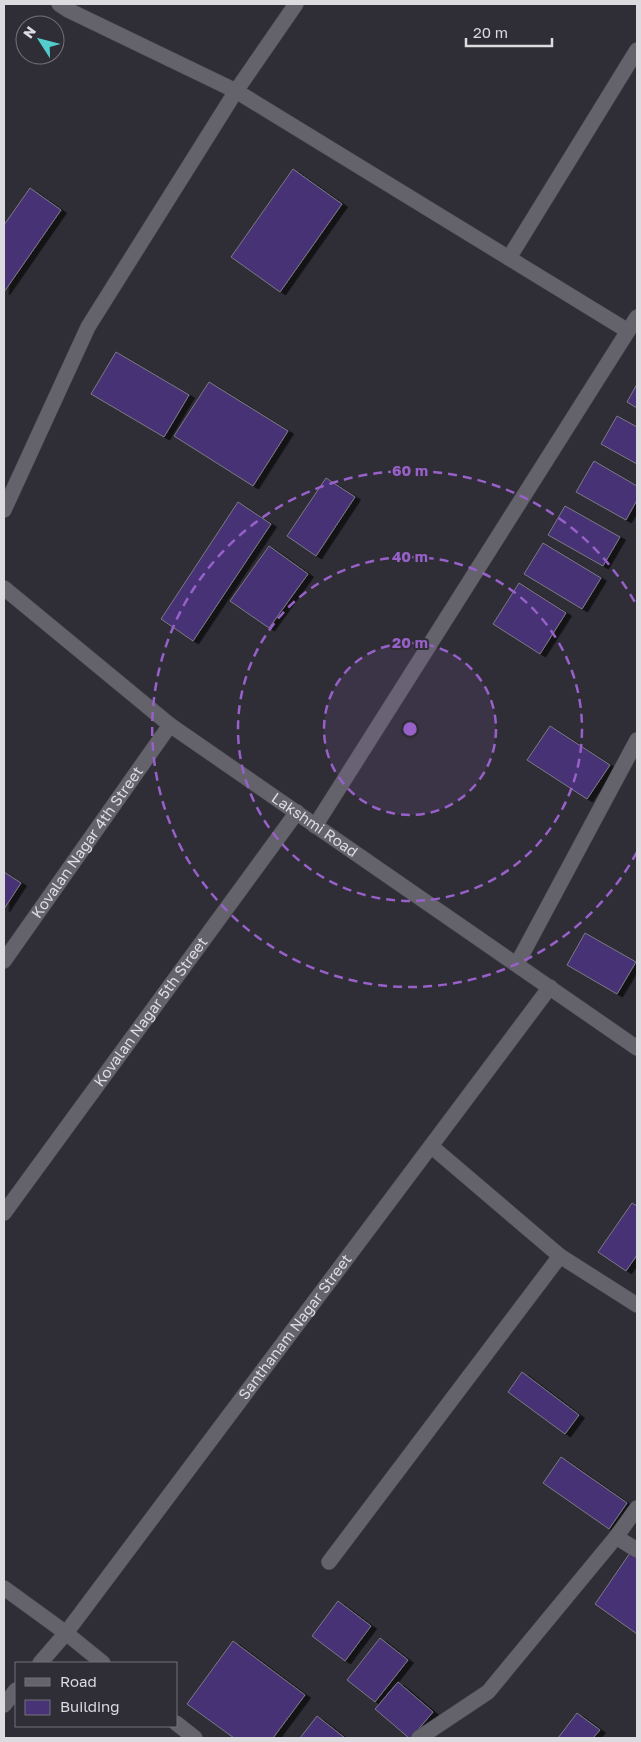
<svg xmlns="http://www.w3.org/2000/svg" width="641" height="1742" font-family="'Golos Text',sans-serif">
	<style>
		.building { fill: #473376; stroke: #7b7982; filter: url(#shadow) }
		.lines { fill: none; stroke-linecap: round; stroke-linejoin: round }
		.street-casing { stroke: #4a484f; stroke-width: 16 }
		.secondary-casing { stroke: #4a484f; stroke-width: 16 }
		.street { stroke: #64626a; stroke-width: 15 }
		.secondary { stroke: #64626a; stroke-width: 15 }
		.ring { fill: none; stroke: #9860c9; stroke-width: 2.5; stroke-dasharray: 9 6 }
		.labels { text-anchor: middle; stroke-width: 4; stroke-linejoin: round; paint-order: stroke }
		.street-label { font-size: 15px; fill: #dcdbe0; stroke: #2f2d35 }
		.centre { fill: #9860c9; stroke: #2f2d35; stroke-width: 2.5 }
		.ring-label { font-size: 15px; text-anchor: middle; font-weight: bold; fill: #9860c9; stroke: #2f2d35; stroke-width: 4; stroke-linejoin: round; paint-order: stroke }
	</style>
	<defs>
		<filter id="shadow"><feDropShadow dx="5.5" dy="3" stdDeviation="0" flood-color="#0009"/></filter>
	</defs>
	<rect width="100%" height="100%" fill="#2f2d35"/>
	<path class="building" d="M293 169 342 204 280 292 231 257Z
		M30 188 61 210 4 292V225Z
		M116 352 189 395 164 437 91 394Z
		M209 382 288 431 253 486 174 436Z
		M637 384V408L627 402Z
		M617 416 637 427V464L601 444Z
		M594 461 637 486V500L626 520 576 492Z
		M326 478 355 497 316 556 287 536Z
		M238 502 271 524 193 641 161 619Z
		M565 506 620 537 603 566 548 535Z
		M543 543 601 578 582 609 524 574Z
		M269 546 308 574 269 628 230 601Z
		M519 583 566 613 540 654 493 624Z
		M550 726 610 765 587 799 527 760Z
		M4 872 21 883 4 909Z
		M585 933 636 962 617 994 567 965Z
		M632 1203 637 1206V1255L626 1271 598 1252Z
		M522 1372 579 1415 565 1434 508 1392Z
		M561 1457 627 1503 609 1529 543 1483Z
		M630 1553 637 1558V1634L595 1604Z
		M338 1601 371 1626 345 1661 312 1636Z
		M380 1638 408 1660 375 1702 347 1680Z
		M233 1641 305 1695 273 1738H234L187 1704Z
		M398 1682 433 1712 411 1738H409L375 1709Z
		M577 1713 600 1730 593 1738H558Z
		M317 1716 345 1738H300Z"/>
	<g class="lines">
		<g class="street-casing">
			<g id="street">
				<path d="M59 4 68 10 236 91 628 331 315 826"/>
				<path d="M509 258 637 50"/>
				<path d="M628 331 637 317"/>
				<path d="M4 510 88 327 236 91 296 4"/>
				<path id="s1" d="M4 961 170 725"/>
				<path d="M517 964 637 740"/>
				<path id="s2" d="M4 1213 297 812"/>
				<path d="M560 1256 637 1305"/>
				<path d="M616 1537 637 1550"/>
				<path d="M329 1562 560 1256 431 1146"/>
				<path d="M4 1588 66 1633 103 1663"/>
				<path id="s3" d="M40 1663 66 1633 550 987"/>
				<path d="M4 1705 16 1690"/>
				<path d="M176 1723 195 1738"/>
				<path d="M419 1738 488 1692 616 1537 637 1508"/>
			</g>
		</g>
		<g class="secondary-casing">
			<g id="secondary">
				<path id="s4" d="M4 588 170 725 637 1048"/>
			</g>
		</g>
		<use href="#street" class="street"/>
		<use href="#secondary" class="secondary"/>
	</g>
	<circle cx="410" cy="729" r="86" fill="#9860c9" fill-opacity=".12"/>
	<g class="ring">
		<circle cx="410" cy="729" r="86"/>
		<circle cx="410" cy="729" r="172"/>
		<path d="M637 852A258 258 0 1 1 637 606"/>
	</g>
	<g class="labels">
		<g class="street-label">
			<text dy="5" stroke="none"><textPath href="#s4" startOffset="391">Lakshmi Road</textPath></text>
			<text dy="5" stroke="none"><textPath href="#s1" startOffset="145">Kovalan Nagar 4th Street</textPath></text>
			<text dy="5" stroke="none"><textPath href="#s2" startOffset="249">Kovalan Nagar 5th Street</textPath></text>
			<text dy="5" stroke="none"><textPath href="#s3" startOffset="422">Santhanam Nagar Street</textPath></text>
		</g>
	</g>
	<circle cx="410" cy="729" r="8" class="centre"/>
	<g class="ring-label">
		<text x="410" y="476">60 m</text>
		<text x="410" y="562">40 m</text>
		<text x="410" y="648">20 m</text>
	</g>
	<rect width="641" height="1742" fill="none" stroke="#dcdbe0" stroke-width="10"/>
	<rect x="15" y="1662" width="162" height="65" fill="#2f2d35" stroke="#747379"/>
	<rect x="25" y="1678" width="25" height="8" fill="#64626a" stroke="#747379"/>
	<text x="60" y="1687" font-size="15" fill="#dcdbe0">Road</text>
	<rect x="25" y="1700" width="25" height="15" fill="#473376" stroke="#747379"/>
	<text x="60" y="1712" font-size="15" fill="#dcdbe0">Building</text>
	<g transform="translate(40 40) rotate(306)"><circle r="24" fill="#2f2d35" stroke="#747379"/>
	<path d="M0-4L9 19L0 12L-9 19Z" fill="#53cdcb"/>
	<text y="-8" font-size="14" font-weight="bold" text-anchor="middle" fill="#dcdbe0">N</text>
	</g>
	<path d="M466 38v8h86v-8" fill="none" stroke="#dcdbe0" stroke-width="2.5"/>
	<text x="473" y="38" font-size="15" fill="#dcdbe0" stroke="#2f2d35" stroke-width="4" paint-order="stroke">20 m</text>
</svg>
